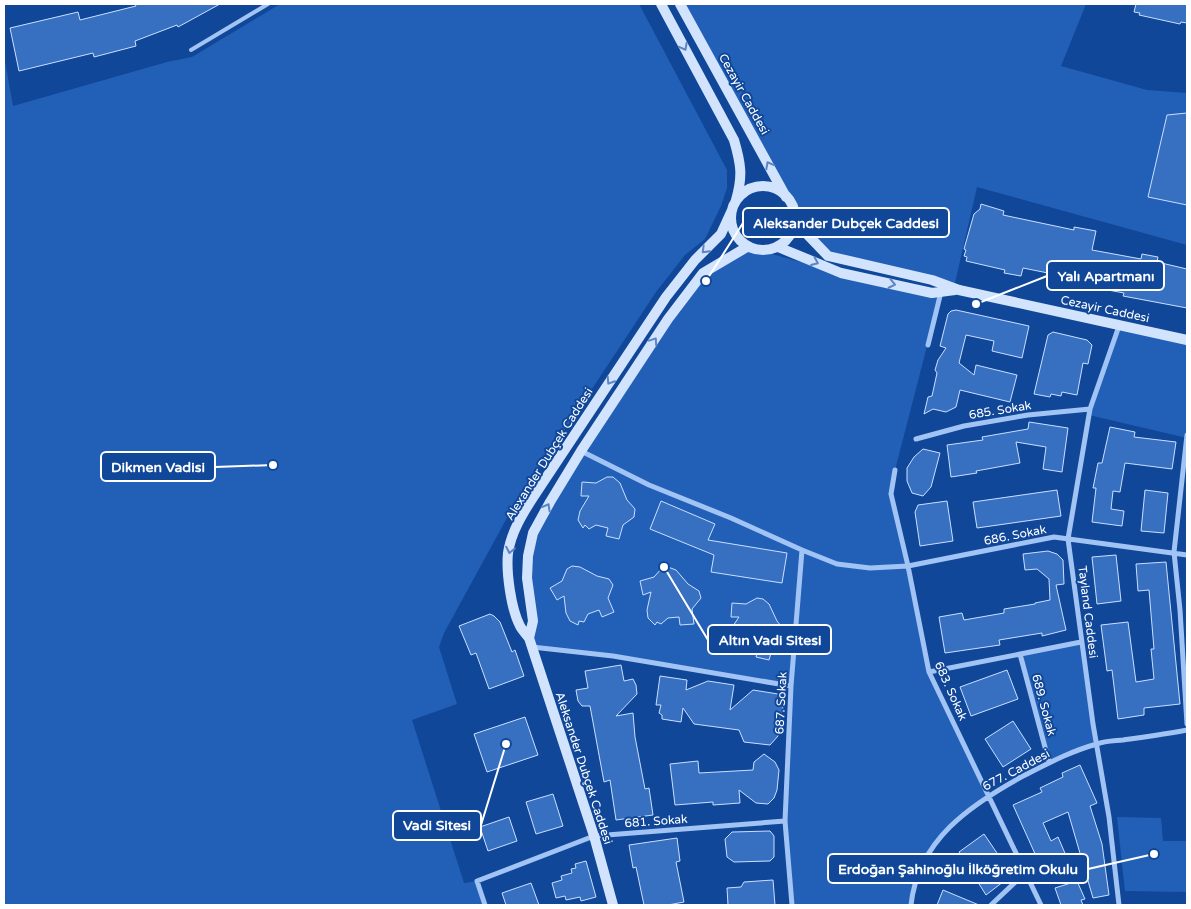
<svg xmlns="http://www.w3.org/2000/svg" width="1191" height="909" font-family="'Varela Round',sans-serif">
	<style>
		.green { fill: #2260b8 }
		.building { fill: #3870c1; stroke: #cadffe }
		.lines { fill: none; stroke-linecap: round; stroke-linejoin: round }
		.lane { stroke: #a1c4f5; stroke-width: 4 }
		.street { stroke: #a1c4f5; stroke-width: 5 }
		.secondary { stroke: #d1e3fd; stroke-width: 10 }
		.oneway { stroke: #5d85c1 }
		.labels { text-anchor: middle; stroke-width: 4; stroke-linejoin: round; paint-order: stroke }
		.street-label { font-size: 12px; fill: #fff; stroke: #104799 }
		.leader { fill: none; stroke: #fff; stroke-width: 2 }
		.callout-dot { fill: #fff; stroke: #104799; stroke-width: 2 }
		.callout { fill: #104799; stroke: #fff; stroke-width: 2 }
		.callout-label { font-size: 14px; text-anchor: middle; font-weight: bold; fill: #fff }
	</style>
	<rect width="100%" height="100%" fill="#104799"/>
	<path class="green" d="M280 4H639L727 170V188L721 206 705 239 685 255 656 292 508 516 444 633 439 647 457 704 412 720 464 883 477 881 485 905H4V56L13 106 167 62 192 57Z
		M680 4H1086L1061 66 1147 90 1187 93V245L977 187 954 287 828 256 795 217 794 209 789 199Z
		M757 250 841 273 941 292 895 470 891 494 929 672 989 795 958 820 925 858 911 905H792L785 821 791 686 695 669 532 647 529 597 533 533 703 273 727 257Z
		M1119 326 1187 340V438L1089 415Z
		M1081 642 1097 743 1049 762 1020 654Z
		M1117 817 1161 818 1163 841H1187V892L1125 891Z"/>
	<path class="building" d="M135 4H220L178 27 177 25 135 41 136 46 94 57 93 53 19 71 10 28 78 12 80 20 136 6Z
		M1136 4H1187V23L1181 22 1180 24 1139 15 1140 13 1134 12Z
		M1187 113V205L1148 197 1167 115Z
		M981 204 1004 211 1003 215 1074 230V227L1096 231 1092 250 1141 259 1142 254 1158 257 1157 262 1187 269V308L1123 296 1124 293 1092 287 1093 282 1023 268 1021 276 1004 273 1005 270 966 261 967 257 964 256 966 250 964 249 974 214 980 209Z
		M956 310 1029 326 1022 358 992 351 994 341 966 335 959 363 974 375 976 365 1017 375 1010 402 960 390 956 407 946 412 933 409 924 414 928 397 932 396 937 373 935 370 938 360 946 348 940 346 948 314 951 311Z
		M1053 332 1087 340 1092 345 1088 364 1083 363 1077 395 1062 392 1061 396 1051 394 1050 397 1034 394 1048 335Z
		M1029 422 1068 428 1062 472 1043 469 1046 447 1016 442 1020 463 976 471 977 473 951 477 947 445 983 440 982 437 1028 429Z
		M1110 427 1135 432 1134 437 1176 442 1172 469 1125 463 1120 492 1113 491 1111 509 1124 511 1122 526 1092 522 1096 488H1093L1098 463H1102Z
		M923 449 940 453 931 487 923 496 912 493 907 481V468L914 457Z
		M607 477H613L620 483 627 500 635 509 634 517 623 525 619 539 606 536 608 528 596 525 589 529 585 525 583 528 578 520 580 511 589 496H581L582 482 596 483Z
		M1057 490 1061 516 977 528 973 502Z
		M1145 490 1168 493 1164 533 1141 531Z
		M661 501 715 524 708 540 787 553 782 583 711 572 714 555 650 529Z
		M947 501 953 541 920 546 915 512 918 505Z
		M1048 551 1057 554 1063 560 1064 584 1056 585 1066 630 1042 636V633L999 640 1000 645 945 653 939 617 962 613 964 620 1004 613V609L1035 604V603L1050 600 1049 579 1037 569 1025 570 1023 554Z
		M1116 555 1121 601 1097 604 1092 557Z
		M1166 562 1180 704 1144 708V715L1118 719 1112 670 1107 671 1101 625 1128 622 1136 682 1154 679 1151 649H1154L1149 590 1138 591 1136 564Z
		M572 566 580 567 597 576 609 579 613 585 608 598 614 612 602 617 599 610 588 614 584 622 579 621 578 625 570 621 566 613 564 596 557 600 550 588 562 581 567 569Z
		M668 567 676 570 688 584 699 591 701 598 692 609 694 624 680 625 679 617 668 618 661 624 657 622 655 625 648 618 647 610 651 592 643 595 640 581 654 577 662 568Z
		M757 598 763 599 769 604 777 621 785 631 784 638 773 646 769 660 756 657 758 649 746 647 738 650 735 647 732 649 728 641 729 632 739 617H731L732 603 746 604Z
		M490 614 494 616 500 622 512 652 515 650 524 676 489 689 476 653 471 655 459 626Z
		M621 665 624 681 633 679 636 685 637 694 616 716 633 713 635 737 645 789 649 788 653 815 616 820 610 780 604 782 590 706H582L578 701 576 690 588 688 585 671Z
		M1007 670 1018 699 971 716 960 687Z
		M660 676 687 680 686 690 708 681 734 685 730 710 753 690 778 694 783 708 778 736 770 745 744 742 739 730 694 724 683 708 681 722 662 719V715L659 713 661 705H656Z
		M525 717 538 755 487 772 474 734Z
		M1013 721 1031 749 1003 767 985 739Z
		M764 754 775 762 779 770 777 790 774 798 768 804 756 803 739 790 740 803 713 805V802L675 805 670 764 698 761 699 773 753 770 754 762Z
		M1080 765 1097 803 1090 806 1102 844 1109 895 1093 898 1068 812 1043 823 1051 841 1058 837 1070 865 1045 876 1013 805 1042 792 1040 788 1063 777 1062 773Z
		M553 794 563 826 536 834 526 802Z
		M509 817 517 841 488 851 480 827Z
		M770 831 774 836V857L770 861 734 862 727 857 725 839 732 832Z
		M984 834 1012 875 986 895 959 852Z
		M677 838 680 861 676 862 684 902 668 905H644L636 867 633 868 629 845Z
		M586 861 596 897 581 901 580 897 566 900 565 896 556 898 552 883 562 880 561 876 572 873 571 869 576 868 575 864Z
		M773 880 775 905H728L727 888 741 887 744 882Z
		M1077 881 1085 899 1081 900 1083 905H1061L1055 888Z
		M531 883 539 905H506L502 893Z
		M943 890 979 905H937Z"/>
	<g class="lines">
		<path class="lane" d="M191 50 268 4"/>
		<path class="street" d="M928 345 941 292
			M1187 435 1174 552 1180 610 1187 724
			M916 439 964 426 1028 415 1090 409
			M581 451 649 485 731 518 802 550
			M895 470 891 494 908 566 929 672 1041 905
			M532 647 613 656 791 686
			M1020 654 1049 762
			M929 672 1081 642
			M485 905 477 881 594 836 785 821
			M792 905 785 821 791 686 802 550 837 564 870 568 908 566 1054 537 1187 555
			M911 905C918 840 970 805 1023 776 1047 764 1071 751 1097 744 1105 741 1114 741 1123 740 1144 737 1166 734 1187 730
			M991 905 1026 872
			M1119 905 1109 817 1093 724 1068 539 1090 409 1119 326"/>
		<path class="secondary" d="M661 4 734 140C741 164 743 176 736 200
			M680 4 786 197
			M731 218a32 32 0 1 1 64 0a32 32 0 1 1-64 0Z
			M795 217 803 230 828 256 932 280 959 290 1187 340
			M778 247 841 273 932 293 955 290
			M529 638 533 621 527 578 528 556 533 533 550 502 581 451 668 319 703 273 747 247
			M613 905 594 836 529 638C526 634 522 630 520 626 511 609 506 572 508 553 511 532 523 513 534 496L666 297 695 260 721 234 732 210"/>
	</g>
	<defs><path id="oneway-chevron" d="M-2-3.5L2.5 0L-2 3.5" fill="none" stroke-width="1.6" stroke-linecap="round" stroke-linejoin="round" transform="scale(1.25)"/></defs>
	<g class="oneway">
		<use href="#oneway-chevron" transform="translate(684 47) rotate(62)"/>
		<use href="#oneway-chevron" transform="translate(769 165) rotate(-118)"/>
		<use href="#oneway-chevron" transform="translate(705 250) rotate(135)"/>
		<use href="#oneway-chevron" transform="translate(815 262) rotate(23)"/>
		<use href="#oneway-chevron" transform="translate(892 284) rotate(12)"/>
		<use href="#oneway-chevron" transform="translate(654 341) rotate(-56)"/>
		<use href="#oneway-chevron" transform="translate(610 381) rotate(123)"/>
		<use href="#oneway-chevron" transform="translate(547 507) rotate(-61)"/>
		<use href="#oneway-chevron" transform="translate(510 550) rotate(101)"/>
	</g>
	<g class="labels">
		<g class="street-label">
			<text transform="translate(744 94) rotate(61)" y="4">Cezayir Caddesi</text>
			<text transform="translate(1105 309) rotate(12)" y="4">Cezayir Caddesi</text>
			<text transform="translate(1000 410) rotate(-9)" y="4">685. Sokak</text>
			<text transform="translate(549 454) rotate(-58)" y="4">Alexander Dubçek Caddesi</text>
			<text transform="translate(1015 535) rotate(-11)" y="4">686. Sokak</text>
			<text transform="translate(1088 612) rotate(83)" y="4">Tayland Caddesi</text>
			<text transform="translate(951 691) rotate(66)" y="4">683. Sokak</text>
			<text transform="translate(781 703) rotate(-87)" y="4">687. Sokak</text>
			<text transform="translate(1044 705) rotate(75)" y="4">689. Sokak</text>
			<text transform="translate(584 768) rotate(72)" y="4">Aleksander Dubçek Caddesi</text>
			<text transform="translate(1016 770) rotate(-28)" y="4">677. Caddesi</text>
			<text transform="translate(656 821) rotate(-4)" y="4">681. Sokak</text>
		</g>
	</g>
	<path class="leader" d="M706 281L743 223M976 304L1047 276M273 465L215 467M664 567L708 640M506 744L481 825M1154 854L1088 869"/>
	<g class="callout-dot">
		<circle cx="706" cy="281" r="5"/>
		<circle cx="976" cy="304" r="5"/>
		<circle cx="273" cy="465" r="5"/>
		<circle cx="664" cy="567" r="5"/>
		<circle cx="506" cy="744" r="5"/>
		<circle cx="1154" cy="854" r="5"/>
	</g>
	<g class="callout">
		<rect x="743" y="208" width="206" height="29" rx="5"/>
		<rect x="1047" y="261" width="117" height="29" rx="5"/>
		<rect x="101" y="452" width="114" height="29" rx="5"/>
		<rect x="708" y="625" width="123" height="29" rx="5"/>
		<rect x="393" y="811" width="88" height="29" rx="5"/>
		<rect x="828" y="854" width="260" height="29" rx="5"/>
	</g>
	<g class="callout-label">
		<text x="846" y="228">Aleksander Dubçek Caddesi</text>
		<text x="1106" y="281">Yalı Apartmanı</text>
		<text x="158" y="472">Dikmen Vadisi</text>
		<text x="770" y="645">Altın Vadi Sitesi</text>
		<text x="437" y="830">Vadi Sitesi</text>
		<text x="958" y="874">Erdoğan Şahinoğlu İlköğretim Okulu</text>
	</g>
	<rect width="1191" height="909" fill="none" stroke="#ffffff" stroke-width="10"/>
</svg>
